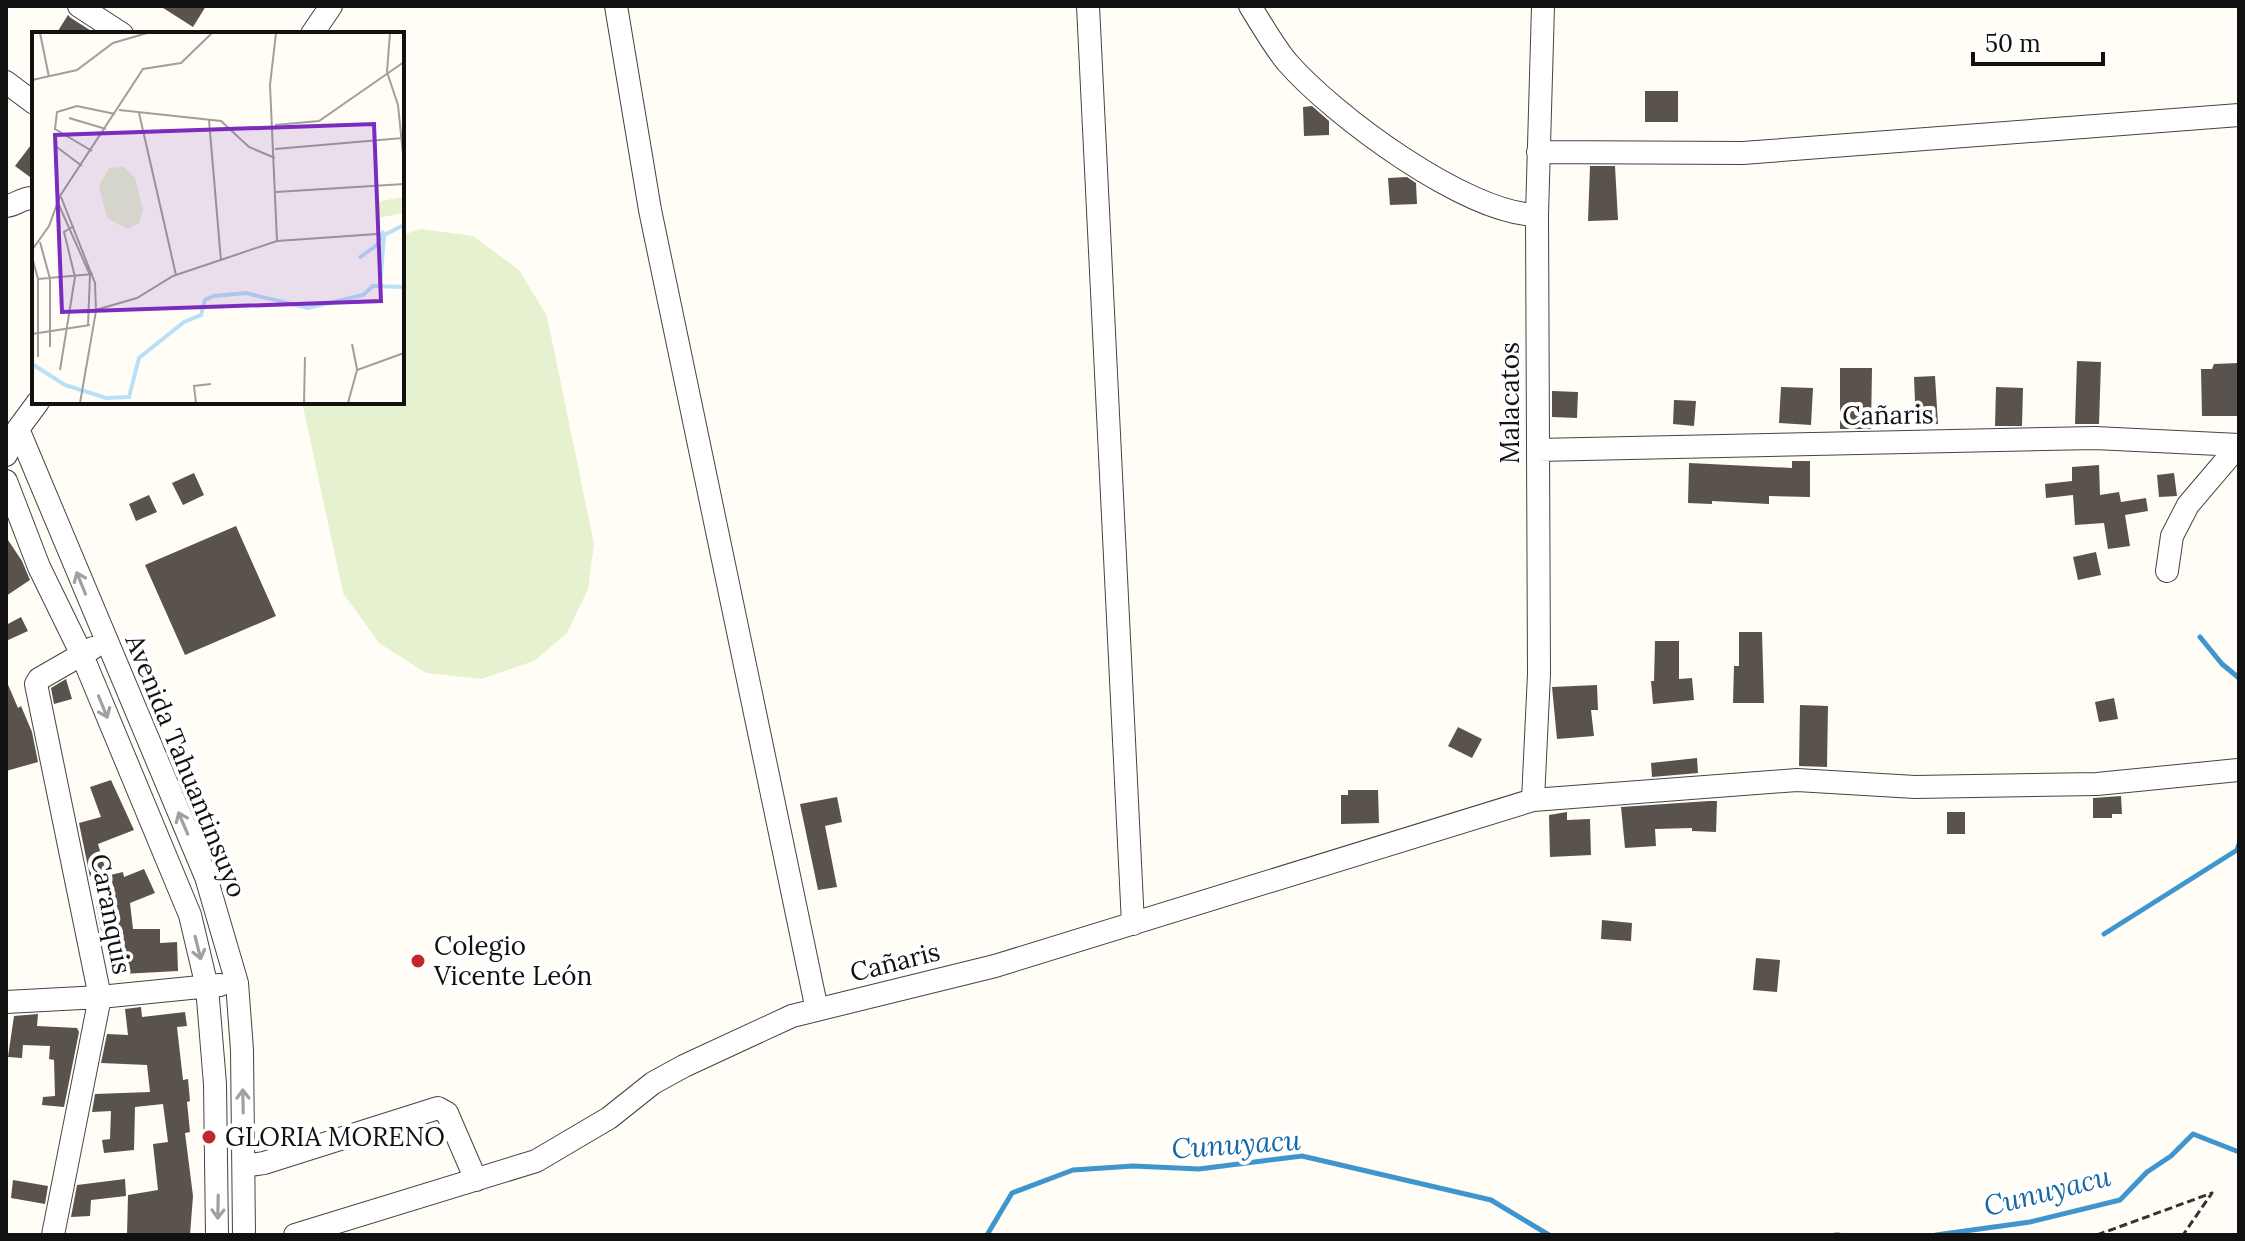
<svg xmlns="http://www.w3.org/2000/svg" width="2245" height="1241" font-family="Lora,serif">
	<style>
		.pitch { fill: #e6f2cf }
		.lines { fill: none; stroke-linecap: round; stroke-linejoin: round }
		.stream { stroke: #3f96cf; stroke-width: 5 }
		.building { fill: #5a524d }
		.minor-casing { stroke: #444; stroke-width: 24 }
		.path { stroke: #333; stroke-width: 3; stroke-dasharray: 8 4; stroke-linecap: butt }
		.minor { stroke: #fff; stroke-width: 22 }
		.oneway { stroke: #a0a0a0 }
		.poi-dot { fill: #c4262e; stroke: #fff; stroke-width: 3 }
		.labels { text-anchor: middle; stroke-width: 8; stroke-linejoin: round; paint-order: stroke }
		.street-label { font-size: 26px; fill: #111; stroke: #fff }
		.poi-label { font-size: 26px; fill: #111; stroke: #fff; text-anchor: start }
		.water-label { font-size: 28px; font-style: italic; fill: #1768a6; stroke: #fff }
		.inset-river { fill: none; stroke: #b9e0f7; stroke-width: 4 }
		.inset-road { fill: none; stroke: #a09f9a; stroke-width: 2 }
		.view { fill: #7b2cbf; fill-opacity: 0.15; stroke: #7b2cbf; stroke-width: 4 }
		.inset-edge { fill: none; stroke: #111; stroke-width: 4 }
	</style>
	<rect width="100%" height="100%" fill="#fffdf5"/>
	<path class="pitch" d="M421 229 473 236 519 270 547 316 594 544 588 589 567 633 534 661 481 679 426 673 379 643 343 593 302 402H402V235Z"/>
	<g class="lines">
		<path class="stream" d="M2200 637 2222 664 2239 678
			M2104 934 2237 850 2239 844
			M987 1235 1012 1193 1073 1170 1133 1166 1199 1169 1302 1156 1491 1200 1549 1235
			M1835 1235H1839
			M1936 1235 2030 1222 2120 1200 2147 1172 2171 1156 2193 1134 2239 1152"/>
	</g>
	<path class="building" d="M160 6H206L193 27Z
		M68 15 71 18 96 34H56Z
		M1645 91H1678V122H1645Z
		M1312 106 1329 121V135L1304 136 1303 107Z
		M34 141V180L15 166Z
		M1590 166H1615L1618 220 1588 221Z
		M1407 177 1416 183 1417 204 1390 205 1388 178Z
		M2077 361 2101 362 2099 424H2075Z
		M2239 363V416H2202L2201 369H2212L2214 364Z
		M1840 368H1872L1871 429H1840Z
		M1935 376 1938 424 1916 425 1914 377Z
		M1781 387 1813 388 1811 425 1779 423Z
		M1996 387 2023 388 2022 426H1995Z
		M1552 391 1578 392 1577 418 1552 417Z
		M1674 400 1696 401 1694 426 1673 424Z
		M1792 461H1810V497L1769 496V504L1712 501V504L1688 503 1689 463 1792 468Z
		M2099 465 2100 495 2119 492 2121 502 2146 498 2148 511 2125 515 2130 546 2108 549 2104 523 2075 525 2073 495 2046 498 2045 484 2072 481V467Z
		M194 473 204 495 183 505 172 483Z
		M2174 473 2177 496 2159 497 2157 475Z
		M149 495 157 512 136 521 129 504Z
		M236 526 276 616 185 655 145 565Z
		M6 537 22 561 30 580 6 596Z
		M2096 552 2101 575 2078 580 2073 557Z
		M21 617 28 631 6 641V625Z
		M1739 632H1762L1764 703H1733L1734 666H1739Z
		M1655 641H1679V679L1692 678 1694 700 1653 704 1651 681H1654Z
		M66 679 72 699 54 704 51 688Z
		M6 680 18 708 21 706 32 732 38 762 6 771Z
		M1597 685 1598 710H1591L1594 736 1557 739 1552 687Z
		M2114 698 2118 719 2099 722 2095 702Z
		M1800 705 1828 706 1827 767 1799 766Z
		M1458 727 1482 739 1472 758 1448 746Z
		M1697 758 1698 773 1652 777 1651 763Z
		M111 780 134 830 98 844 106 871 90 877 79 823 101 817 90 787Z
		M1348 790H1378L1379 823 1341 824V795H1348Z
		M2121 796 2122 814H2112V818H2093V798Z
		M837 797 842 822 825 826 837 887 818 890 800 804Z
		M1709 801H1717L1716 832 1692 831V828L1655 829 1656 846 1625 848 1621 807Z
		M1567 812V820L1590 819 1591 855 1550 857 1549 815Z
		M1947 812H1965V834H1947Z
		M144 869 155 893 130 903 133 929H160V943L177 942 178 971 122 974 120 940 103 941 96 905 109 904 102 877 123 872 124 877Z
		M1602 920 1632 923 1631 941 1601 939Z
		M1756 958 1780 960 1777 992 1753 990Z
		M141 1007 142 1017 185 1012 187 1026 177 1027 183 1080 188 1079 190 1101 187 1102 190 1132 185 1133 193 1196 190 1235H127L128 1195 158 1190 153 1144 168 1142 163 1104 135 1107 134 1150 104 1153 102 1140 110 1139 111 1111 92 1112 95 1094 150 1092 147 1065 101 1063 107 1034 128 1035 125 1009Z
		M38 1014 37 1026 77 1028 79 1032 64 1107 42 1105 43 1097 55 1096 54 1060 49 1059 50 1046 23 1045 22 1058 8 1057 14 1016Z
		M125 1179 126 1196 91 1200 90 1216 71 1217 77 1185Z
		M13 1180 48 1186 45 1204 11 1198Z"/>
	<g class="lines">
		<g class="minor-casing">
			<path id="minor" d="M79 6 122 34
				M616 6 650 210 817 1010
				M1088 6 1133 924
				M1250 6C1262 25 1273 45 1287 62 1333 115 1466 214 1537 215
				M312 34 331 6
				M6 82 34 103
				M1538 152 1743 153 2239 115
				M6 206C17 205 22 197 34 198
				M18 429 206 877 237 983 242 1050 244 1235
				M1538 450 2095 438 2239 445
				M6 455 18 429 38 402
				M6 481 39 567 82 655 190 915 207 987 215 1084 217 1235
				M2167 571 2172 536 2188 505 2239 445
				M1533 800 1539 674 1537 215 1543 6
				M6 1002 100 997 220 985
				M244 1166 264 1163 438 1108 447 1113 476 1180
				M53 1235 100 997 36 684 39 679 93 648
				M295 1235 536 1161 609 1118 653 1083 684 1066 792 1016 995 966 1533 800 1797 780 1915 787 2097 784 2238 770"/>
		</g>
		<path class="path" d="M2097 1235 2212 1193 2183 1235"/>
		<use href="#minor" class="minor"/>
	</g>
	<defs><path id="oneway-shaft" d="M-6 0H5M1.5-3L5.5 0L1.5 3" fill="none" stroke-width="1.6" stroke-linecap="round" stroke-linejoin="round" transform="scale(2)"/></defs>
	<g class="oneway">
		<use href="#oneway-shaft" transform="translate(81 583) rotate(-112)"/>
		<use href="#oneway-shaft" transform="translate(103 707) rotate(68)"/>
		<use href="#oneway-shaft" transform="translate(183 823) rotate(-113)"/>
		<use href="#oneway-shaft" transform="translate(198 948) rotate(76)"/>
		<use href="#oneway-shaft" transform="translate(243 1101) rotate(-91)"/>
		<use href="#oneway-shaft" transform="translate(218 1207) rotate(91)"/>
	</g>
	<g class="poi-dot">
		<circle cx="418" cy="961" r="8"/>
		<circle cx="209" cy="1137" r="8"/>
	</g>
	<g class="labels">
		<g class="street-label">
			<text transform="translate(1510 403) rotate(-90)" y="9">Malacatos</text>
			<text transform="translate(1888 415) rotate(-1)" y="9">Cañaris</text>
			<text transform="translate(186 766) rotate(68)" y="9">Avenida Tahuantinsuyo</text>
			<text transform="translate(111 914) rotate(79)" y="9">Caranquis</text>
			<text transform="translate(895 962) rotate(-14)" y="9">Cañaris</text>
		</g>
		<g class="poi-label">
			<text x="434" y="955">Colegio<tspan x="434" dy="30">Vicente León</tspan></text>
			<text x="225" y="1146">GLORIA MORENO</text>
		</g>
		<g class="water-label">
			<text transform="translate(1236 1144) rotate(-4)" y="10">Cunuyacu</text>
			<text transform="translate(2047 1191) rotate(-14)" y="10">Cunuyacu</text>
		</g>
	</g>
	<g transform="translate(32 32)">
		<rect width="372" height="372" fill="#fffdf5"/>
		<path d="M92 135 103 146 111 178 107 191 95 197 75 186 67 154 77 136ZM372 165V181L346 186 343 170Z" fill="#e6f2cf"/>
		<path class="inset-river" d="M327 226 345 213 352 199M348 255 352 203 372 193M0 332 33 353 74 366 97 365 107 326 152 290 169 283 173 268 182 264 214 261 276 276 331 263 341 254 372 255"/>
		<path class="inset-road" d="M8 1 17 45M244 1 238 53 245 209M358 1 355 40 366 73 372 132M0 48 45 38 81 11 115 1M87 78 189 89 217 115 243 126M107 81 144 243M37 86 74 97M177 88 189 229M243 93 287 89 372 30M22 113 50 134M243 117 371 106M60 119 23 97 25 80 45 74 83 82M244 160 372 152M29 165 63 251 64 279 48 371M26 171 58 243 56 293M8 210 18 247V315M0 218 17 194 28 164 111 37 149 31 180 1M0 225 6 247V325M6 247 61 242M60 279 105 266 141 244 245 209 345 202M0 302 58 293M320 312 325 337M28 338 43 245 32 200 42 194M164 371 162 354 179 352M272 371 273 325M316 371 325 338 372 321"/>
		<path class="view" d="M342 92 349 269 30 280 23 103Z"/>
		<rect width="372" height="372" class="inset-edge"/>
	</g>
	<rect width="2245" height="1241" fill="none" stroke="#111111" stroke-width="16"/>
	<path d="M1973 52v12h130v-12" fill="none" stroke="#111111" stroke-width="4"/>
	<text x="1985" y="52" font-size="24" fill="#111111" stroke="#ffffff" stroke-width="6" paint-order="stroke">50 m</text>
</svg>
